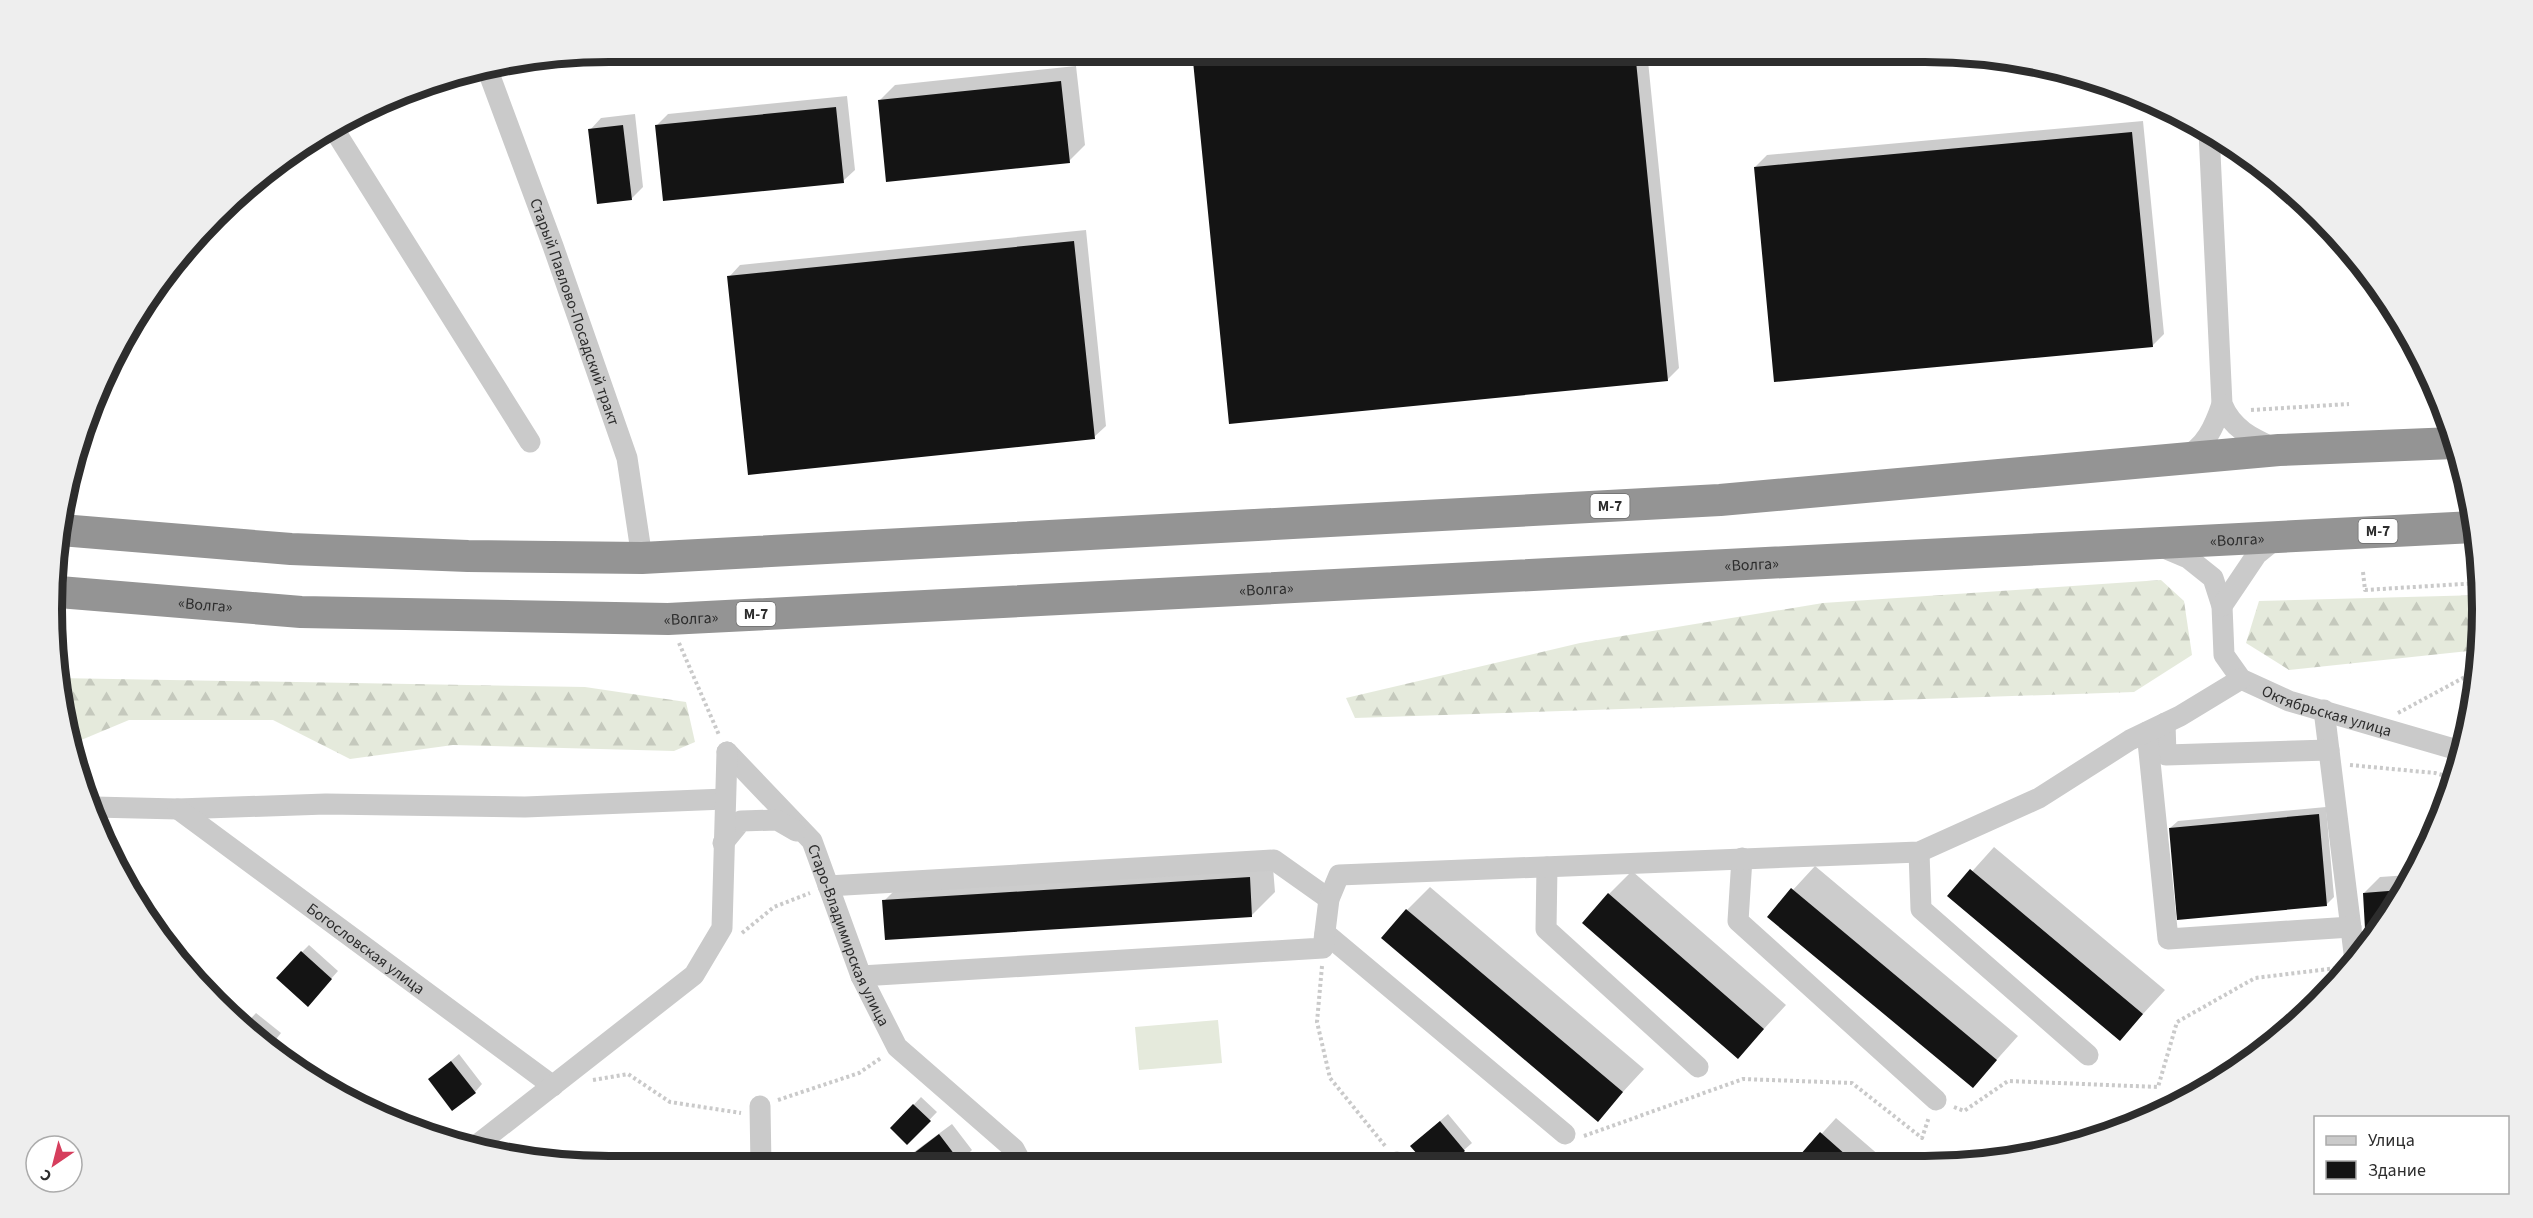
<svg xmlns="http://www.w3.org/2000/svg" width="2533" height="1218" font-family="'Source Sans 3',sans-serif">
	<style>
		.green { fill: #e5eadc }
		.forest { fill: url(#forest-firs) }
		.shadow { fill: #0003 }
		.building { fill: #141414 }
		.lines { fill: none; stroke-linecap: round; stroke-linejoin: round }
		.path { stroke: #cacaca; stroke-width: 4; stroke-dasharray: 3 3; stroke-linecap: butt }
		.minor { stroke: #cacaca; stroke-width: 21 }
		.highway { stroke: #949494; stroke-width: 32 }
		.labels { text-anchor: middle; stroke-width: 6; stroke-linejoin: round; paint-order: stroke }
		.shield { fill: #fff; stroke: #6c6c6c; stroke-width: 1.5 }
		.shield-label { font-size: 15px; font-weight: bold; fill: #2d2d2d }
		.street-label { font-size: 16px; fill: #2d2d2d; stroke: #fff }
		.rim { fill: none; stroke: #2d2d2d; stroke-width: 8 }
	</style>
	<defs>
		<pattern id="forest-firs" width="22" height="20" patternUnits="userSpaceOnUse" patternTransform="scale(1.5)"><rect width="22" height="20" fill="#e5eadc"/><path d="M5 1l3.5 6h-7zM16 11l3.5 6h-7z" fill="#c5c9bd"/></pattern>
	</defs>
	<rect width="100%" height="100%" fill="#fff"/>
	<path class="green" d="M1218 1020 1222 1063 1139 1070 1135 1027Z"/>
	<path class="forest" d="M2161 580 2184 601 2192 655 2134 692 1355 718 1346 698 1580 643 1823 603Z
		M2481 595 2482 609 2478 650 2289 670 2246 643 2259 601Z
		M56 678 585 687 686 702 695 742 674 751 453 745 350 759 273 720H129L74 743Z"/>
	<path class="shadow" d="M1194 51H1647L1679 368 1667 380Z
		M1076 66 1085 145 1069 161 879 101 895 85Z
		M847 96 855 170 843 181 656 126 668 114Z
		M635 114 643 187 631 199 590 130 601 118Z
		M2143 121 2164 334 2152 346 1755 167 1767 155Z
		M1086 230 1106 426 1094 437 729 277 740 265Z
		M2326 807 2334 897 2327 904 2170 828 2178 821Z
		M1994 847 2165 990 2120 1039 1950 896Z
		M1272 855 1275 892 1252 915 884 901 907 878Z
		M1815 866 2018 1036 1973 1086 1769 916Z
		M1632 871 1786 1005 1738 1057 1609 894Z
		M2409 875 2379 927 2364 893 2380 877Z
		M1430 887 1644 1069 1597 1120 1407 910Z
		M309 945 338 971 315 997 302 952Z
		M2323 988H2327L2307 1008V1004Z
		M256 1013 281 1033 269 1048 243 1027Z
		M459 1054 482 1084 475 1092 430 1079Z
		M921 1097 937 1112 907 1143 892 1128Z
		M1448 1114 1472 1143 1448 1164H1428L1412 1146Z
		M1836 1118 1888 1163H1795Z
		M952 1124 972 1150 955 1166H895Z
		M1492 1158 1497 1164H1485Z"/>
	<path class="building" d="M1192 51H1635L1668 381 1229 424Z
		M1061 81 1070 163 886 182 878 100Z
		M836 107 844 183 663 201 655 125Z
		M623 125 632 200 597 204 588 129Z
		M2132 132 2153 347 1774 382 1754 167Z
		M1074 241 1095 439 748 475 727 276Z
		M2319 814 2327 906 2177 920 2169 828Z
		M1970 869 2143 1014 2120 1041 1947 896Z
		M1250 877 1252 917 885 940 882 900Z
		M1791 888 1997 1060 1973 1088 1767 917Z
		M2401 890 2379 928 2365 929 2363 893Z
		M1608 893 1764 1029 1738 1059 1582 923Z
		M1406 909 1623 1092 1598 1122 1381 938Z
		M301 951 332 979 308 1007 276 978Z
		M247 1019 274 1041 269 1048 242 1026Z
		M451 1061 476 1093 452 1111 428 1079Z
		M913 1104 931 1121 907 1145 890 1128Z
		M1440 1121 1465 1151 1450 1164H1426L1410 1146Z
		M1820 1132 1855 1163H1793Z
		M939 1134 961 1163 958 1166H897Z"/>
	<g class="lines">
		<path class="path" d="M2251 410 2349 404
			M2363 572 2365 590 2479 583
			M679 643 719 735
			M2398 713 2476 671
			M2350 765 2435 773 2453 778
			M742 933 774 907 810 893
			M1322 966 1317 1022 1330 1078 1386 1147
			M593 1080 628 1074 670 1102 741 1113
			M778 1100 859 1073 881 1058
			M1954 1107 1964 1111 2008 1081 2158 1087 2177 1022 2255 978 2337 968
			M1584 1136 1743 1079 1852 1083 1922 1138 1929 1117"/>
		<g class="minor">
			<path id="s1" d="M488 71 553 246 627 458 642 558"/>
			<path d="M335 131 530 442"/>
			<path d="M2209 132 2222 404C2232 429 2252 438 2276 449"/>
			<path d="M2183 457C2205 449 2215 425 2222 404"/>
			<path id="s2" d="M2162 547 2188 558 2213 578 2222 606 2224 655 2241 679 2289 701 2461 751"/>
			<path d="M2222 606 2257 554 2278 537"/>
			<path d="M2324 710 2355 961"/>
			<path d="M2165 723 2166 755 2329 750"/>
			<path d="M2147 732 2168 939 2351 927"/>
			<path id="s3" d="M727 752 812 841 861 976 897 1047 1014 1149 1023 1166"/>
			<path d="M94 807 178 809 326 804 525 807 725 799"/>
			<path id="s4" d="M178 809 553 1086"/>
			<path d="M723 843 741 821 777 820 796 831"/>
			<path d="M1919 852 1921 909 2088 1055"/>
			<path d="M1742 858 1738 921 1936 1100"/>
			<path d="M1547 867 1546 929 1698 1067"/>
			<path d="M828 886 1274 860 1329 899"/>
			<path d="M1325 933 1565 1134"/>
			<path d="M861 976 1323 948 1329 899 1339 875 1919 852 2039 798 2130 740 2180 716 2241 679"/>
			<path d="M760 1106 761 1166"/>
			<path d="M473 1148 694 975 722 928 727 752"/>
			<path d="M1397 1162 1400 1164"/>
		</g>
		<g class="highway">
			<path d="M61 530 291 549 468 556 642 558 1720 500 2279 450 2454 443"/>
			<path id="s5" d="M59 592 301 612 668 619 2474 527"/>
		</g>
	</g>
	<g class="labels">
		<g class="shield">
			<rect x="1590.5" y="494" width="39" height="24" rx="4.5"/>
			<rect x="2358.5" y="519" width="39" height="24" rx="4.5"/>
			<rect x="736.5" y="602" width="39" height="24" rx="4.5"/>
		</g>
		<g class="shield-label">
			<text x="1610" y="511">М-7</text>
			<text x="2378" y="536">М-7</text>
			<text x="756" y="619">М-7</text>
		</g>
		<g class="street-label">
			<text dy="6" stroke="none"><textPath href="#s1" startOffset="256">Старый Павлово-Посадский тракт</textPath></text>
			<text dy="6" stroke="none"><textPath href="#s5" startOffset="2181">«Волга»</textPath></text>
			<text dy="6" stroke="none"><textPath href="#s5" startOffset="1695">«Волга»</textPath></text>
			<text dy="6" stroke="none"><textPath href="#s5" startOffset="1209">«Волга»</textPath></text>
			<text dy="6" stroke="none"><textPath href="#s5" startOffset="147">«Волга»</textPath></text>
			<text dy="6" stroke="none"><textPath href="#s5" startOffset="633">«Волга»</textPath></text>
			<text dy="6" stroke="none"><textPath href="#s2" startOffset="260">Октябрьская улица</textPath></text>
			<text dy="6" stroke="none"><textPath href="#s3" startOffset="224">Старо-Владимирская улица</textPath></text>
			<text dy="6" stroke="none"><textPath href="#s4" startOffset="234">Богословская улица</textPath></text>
		</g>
	</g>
	<path d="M0 0H2533V1218H0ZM609 62H1925A547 547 0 0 1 2472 609V609A547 547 0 0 1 1925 1156H609A547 547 0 0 1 62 609V609A547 547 0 0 1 609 62Z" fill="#eee" fill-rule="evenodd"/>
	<path class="rim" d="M609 62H1925A547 547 0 0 1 2472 609V609A547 547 0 0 1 1925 1156H609A547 547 0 0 1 62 609V609A547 547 0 0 1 609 62Z"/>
	<rect x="2314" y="1116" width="195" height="78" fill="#ffffff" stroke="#ababab" stroke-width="1.5"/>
	<rect x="2326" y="1136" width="30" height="9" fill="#cacaca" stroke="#ababab" stroke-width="1.5"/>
	<text x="2368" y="1146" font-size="18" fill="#2d2d2d">Улица</text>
	<rect x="2326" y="1161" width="30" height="18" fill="#141414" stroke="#ababab" stroke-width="1.5"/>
	<text x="2368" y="1176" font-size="18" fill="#2d2d2d">Здание</text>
	<g transform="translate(54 1164) rotate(215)"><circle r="28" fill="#ffffff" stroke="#ababab" stroke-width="1.5"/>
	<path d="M0-4.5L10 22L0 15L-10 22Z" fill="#d63e5d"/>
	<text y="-9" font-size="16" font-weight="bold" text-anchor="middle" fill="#2d2d2d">С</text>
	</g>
</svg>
